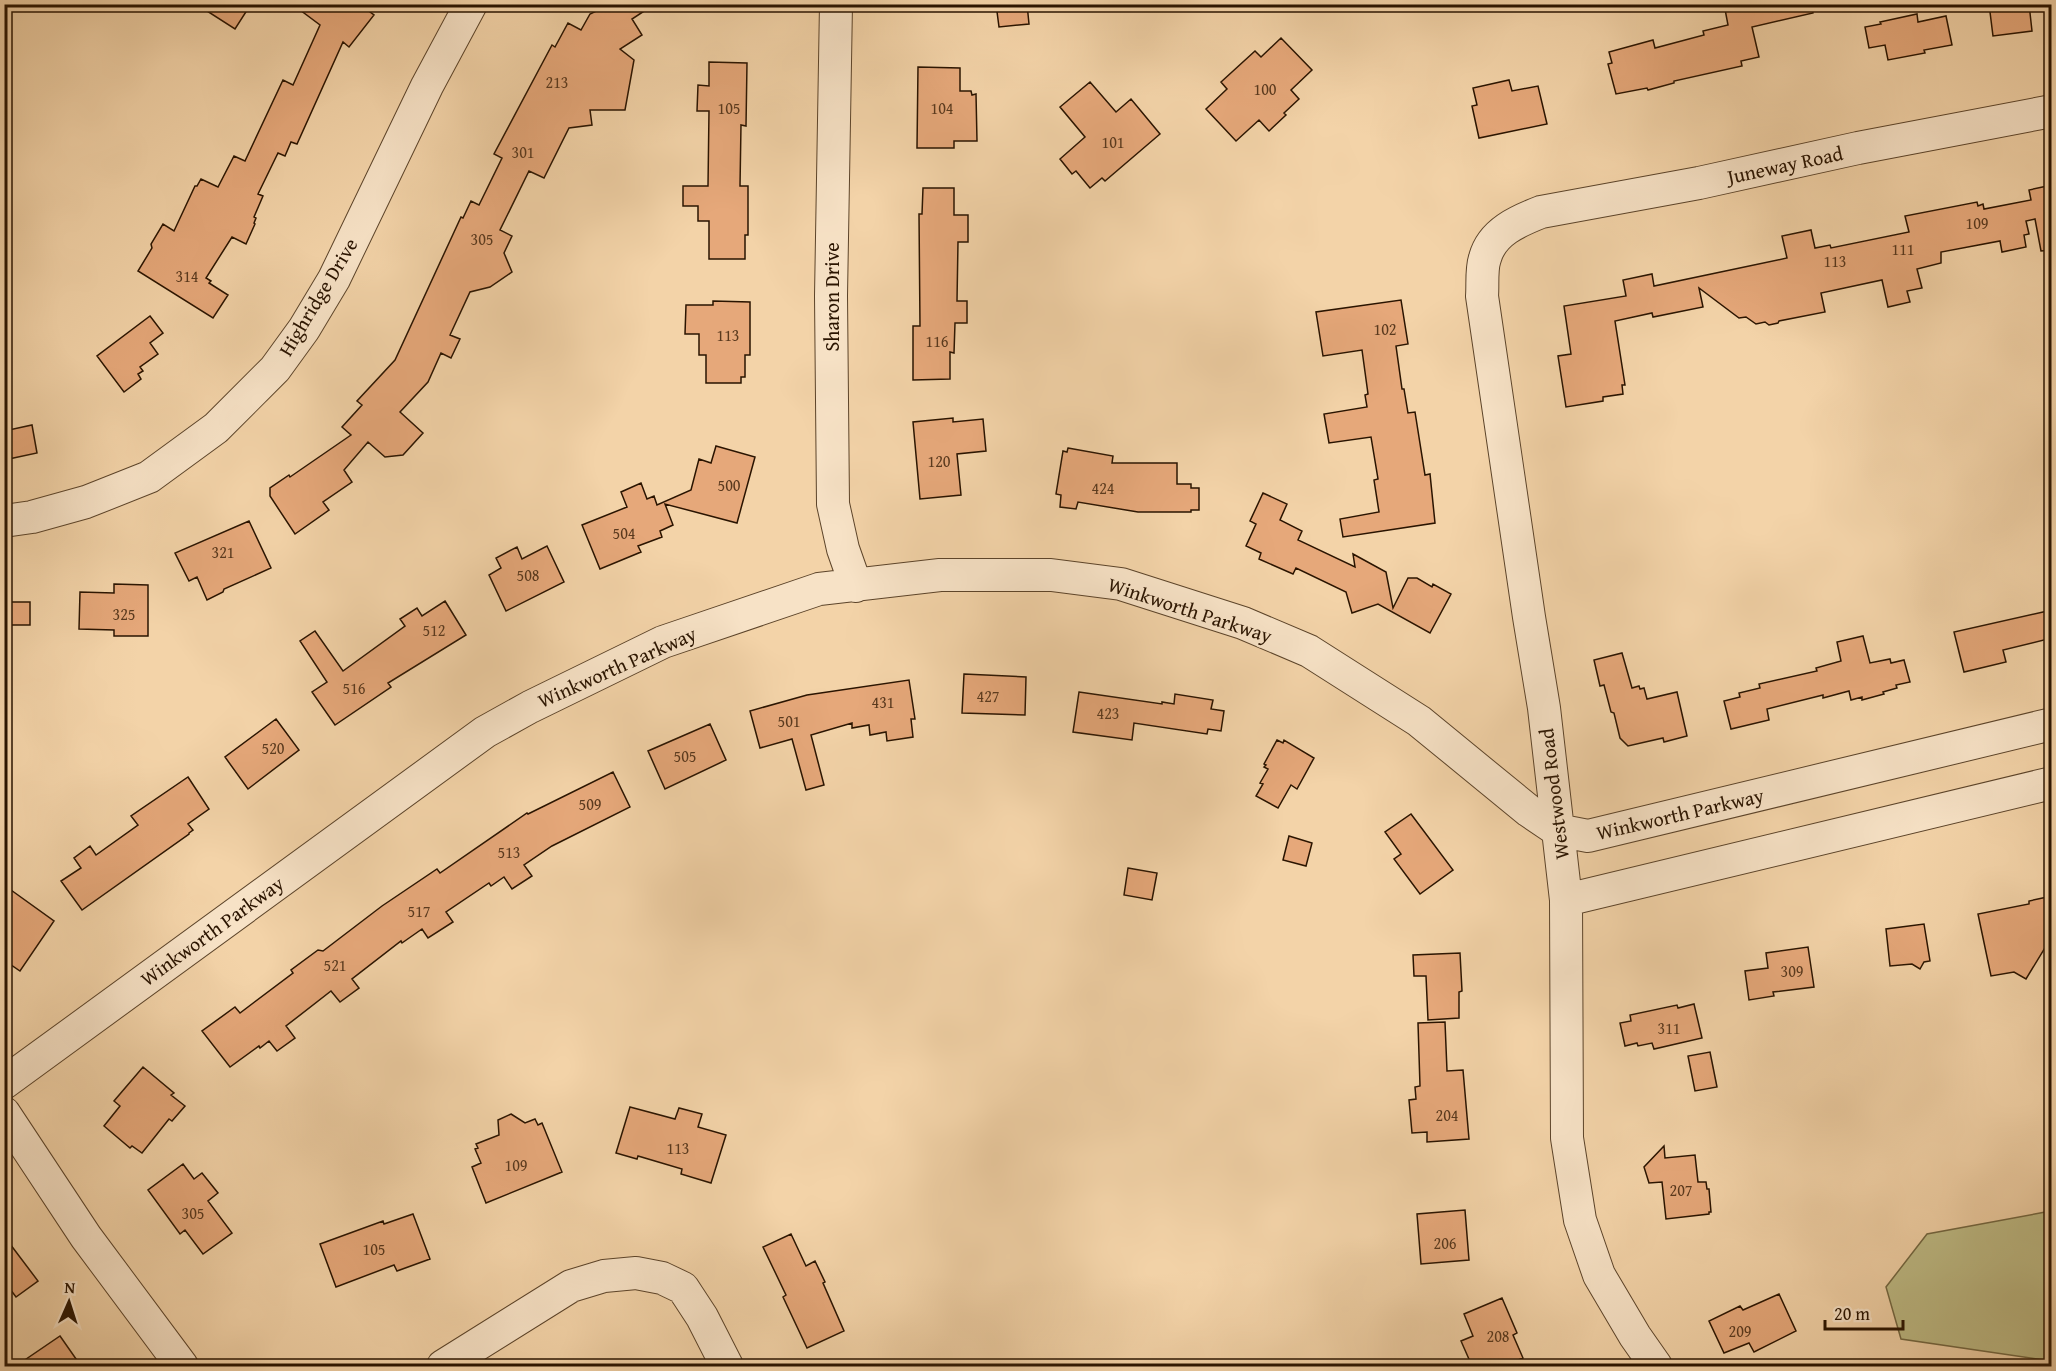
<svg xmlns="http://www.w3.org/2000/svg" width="2056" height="1371" font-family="'Gentium Book Plus',serif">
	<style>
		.green { fill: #bebb85; stroke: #746842; stroke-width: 1.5 }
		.building { fill: #e6a87a; stroke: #2a1400; stroke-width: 1.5 }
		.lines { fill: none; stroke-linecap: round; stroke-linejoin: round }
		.minor-casing { stroke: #5c442a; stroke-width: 34 }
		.minor { stroke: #f7e2c6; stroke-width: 32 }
		.labels { text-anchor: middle; stroke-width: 4.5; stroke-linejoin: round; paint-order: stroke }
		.number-label { font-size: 16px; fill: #59391e }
		.street-label { font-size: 20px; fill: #2a1400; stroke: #f7e2c6 }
	</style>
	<rect width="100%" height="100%" fill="#f3d3a8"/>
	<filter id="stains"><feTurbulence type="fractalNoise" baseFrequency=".00333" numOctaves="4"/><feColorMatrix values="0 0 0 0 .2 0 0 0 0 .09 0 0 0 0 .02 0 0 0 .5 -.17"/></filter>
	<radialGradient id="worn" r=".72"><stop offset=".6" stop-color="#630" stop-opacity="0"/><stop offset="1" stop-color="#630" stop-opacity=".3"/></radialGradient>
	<path class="green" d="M2051 1211V1361L1901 1339 1886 1287 1927 1234Z"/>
	<path class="building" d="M196 4H251L235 29Z
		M292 4H359L374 15 349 47 343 42 297 144 291 142 285 156 278 153 258 194 263 196 254 217 256 218 254 223 255 224 246 244 232 237 206 278 211 281 209 283 228 295 213 318 138 271 152 248 151 244 163 224 174 231 195 186H197L201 179 218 187 234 156 245 161 283 80 293 85 320 25Z
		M611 4H655L632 19 642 35 620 49 634 60 625 110H590L592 125 569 128 544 178 529 171 500 230 512 236 504 253 512 272 490 287 470 292 450 335 460 339 451 358 441 353 428 382 400 412 423 433 403 455 385 457 368 442 344 470 352 482 323 502 329 510 295 534 270 496V488L289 475 290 477 351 435 342 427 362 405 357 401 395 360 461 217 463 218 471 201 479 205 502 158 494 154 552 45 555 47 568 23 581 30 590 14Z
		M996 4H1027L1029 24 999 27Z
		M1724 4H1812L1813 13 1752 27 1759 57 1741 61 1742 66 1674 81V83L1648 90 1647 88 1616 94 1608 64 1612 63 1609 52 1653 40 1655 48 1704 35 1703 31 1728 25Z
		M1989 4H2029L2032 31 1993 36Z
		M1917 14 1918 22 1946 16 1952 45 1924 50 1925 53 1888 60 1885 45 1869 48 1865 27 1881 24 1880 22Z
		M1281 38 1312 70 1291 90 1299 99 1284 113 1286 115 1269 131 1259 120 1236 141 1206 109 1227 89 1221 82 1255 51 1261 57Z
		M709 62 747 63 746 126 741 125 740 186H748V235H745V259H709V221H698V206H683V186H708L709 111H697L698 85 709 86Z
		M918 67 960 68V91H971L972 95 976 94 977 141H954V148H917Z
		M1509 80 1512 91 1538 86 1547 124 1479 138 1472 106 1477 105 1473 88Z
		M1090 82 1116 112 1131 99 1160 134 1105 181 1102 178 1090 188 1076 171 1072 174 1060 159 1085 137 1060 107Z
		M2052 185V250L2041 251 2035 219 2026 221 2029 234 2024 235 2026 247 2002 252 2000 241 1941 252V263L1917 269 1922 288 1907 291 1910 302 1888 307 1882 280 1821 293 1825 312 1779 321 1778 323 1769 325 1765 322 1756 324 1746 317 1739 318 1699 288 1703 307 1653 317 1652 313 1615 321 1625 385H1622L1623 394 1603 397V401L1566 407 1558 356 1571 354 1564 306 1626 296 1623 280 1652 274 1654 286 1787 258 1782 236 1811 230 1815 248 1830 245 1831 248 1909 232 1905 216 1977 202 1978 206 1983 204 1984 209 2031 200 2029 190Z
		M923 188H954V215H968V242H958L957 301H967V323H955L954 353 950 352V379L913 380V326H920L919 214H922Z
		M1401 300 1408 344 1396 346 1402 389H1404L1408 413 1415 412 1425 475 1430 474 1435 523 1343 537 1340 519 1379 512 1374 480 1378 479 1371 437 1329 443 1324 414 1367 407 1365 395 1368 394 1362 350 1323 356 1316 312Z
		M713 301 750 302V355H745V377H741V383H706V355H699V334H685L686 305H713Z
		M150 316 163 333 150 343 158 354 140 367 143 371 138 374 141 379 124 392 97 356Z
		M953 418V422L983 419 986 451 957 454 961 495 920 499 913 422Z
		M32 425 37 453 4 460V431Z
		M716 446 755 457 737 523 665 504 673 525 660 531 662 537 638 546 641 552 600 569 582 525 627 507 621 492 641 483 647 499 654 496 657 505 691 490 699 459 711 463Z
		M1068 448 1113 456 1112 463H1177V484H1191V488H1199V510H1191V512H1138L1078 502 1076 509 1060 507 1061 495 1056 494 1063 451 1067 452Z
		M1263 493 1287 504 1280 520 1302 531 1298 540 1355 567 1353 554 1386 572 1393 608 1408 578H1417L1432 587 1433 584 1451 594 1430 633 1378 604 1352 613 1346 592 1296 568 1293 574 1259 559 1261 553 1246 546 1256 524 1250 521Z
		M249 521 271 568 224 589 223 592 207 600 197 577 189 581 175 553Z
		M547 546 564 582 506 611 489 575 501 568 496 558 517 547 522 559Z
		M114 584 148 585V636H114V630L79 629 80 592 114 593Z
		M445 601 466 635 388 683 391 687 335 725 312 692 327 682 300 641 315 631 343 671 405 626 400 619 417 608 422 616Z
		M4 602H30V625H4Z
		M2052 610V638L2003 650 2006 662 1964 672 1954 632Z
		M1863 636 1870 663 1890 659 1891 663 1904 660 1910 682 1896 685 1897 688 1883 692 1884 694 1862 700V697L1851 700 1849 691 1823 698V695L1767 709 1769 720 1731 729 1724 701 1740 697 1739 693 1760 688 1759 684 1817 671 1816 668 1841 661 1837 642Z
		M1622 653 1632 688 1639 686 1640 689 1644 688 1647 699 1677 692 1687 736 1664 742 1663 738 1628 746 1620 738 1614 713 1611 712 1604 685 1600 686 1594 660Z
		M964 674 1026 677 1025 715 962 713Z
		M909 680 915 719H911L913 737 887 741 886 732 870 735 869 725 852 728V723L811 735 824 785 806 790 792 739 760 748 750 711 807 695Z
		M1079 692 1162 704V702L1174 704 1175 694 1213 700 1211 709 1224 711 1221 731 1208 729 1207 734 1134 723 1132 740 1073 732Z
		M276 719 299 750 248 789 225 757Z
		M710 724 726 760 665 789 648 751Z
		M1277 740 1283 743 1284 740 1314 758 1297 789 1291 785 1278 808 1256 796 1263 784 1260 783 1268 769 1264 767 1266 765 1264 764Z
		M613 772 630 807 552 846 524 865 532 876 512 889 504 877 491 886 489 883 446 912 453 922 428 938 422 929 402 943 401 941 352 979 359 988 340 1002 331 991 286 1026 295 1038 277 1051 269 1041 260 1048 259 1046 230 1067 202 1031 235 1007 240 1013 293 973 291 970 318 950 323 951 382 906 437 869 440 873 527 813 528 814Z
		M188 777 209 809 188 824 193 830 189 833V834L82 910 61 881 81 868 74 858 90 846 96 855 138 825 131 816Z
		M1411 814 1453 870 1420 894 1394 859 1401 854 1385 832Z
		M1289 836 1312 843 1306 866 1283 860Z
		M1128 868 1157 873 1152 900 1124 895Z
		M4 885 54 921 20 971 4 960Z
		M2052 896V944L2046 946 2026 979 2014 972 1991 976 1978 914 2029 904V901Z
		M1924 924 1930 961 1924 962 1920 969 1912 964 1890 966 1886 929Z
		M1808 947 1814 987 1773 992 1774 996 1749 1000 1745 971 1768 968 1766 953Z
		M1460 953 1462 991 1459 992V1018L1428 1020 1426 976H1414L1413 955Z
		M1694 1004 1702 1038 1654 1049 1652 1043 1638 1046 1637 1043 1625 1046 1620 1023 1631 1021 1630 1015 1677 1005 1678 1008Z
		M1445 1022 1447 1071 1463 1070 1469 1139 1427 1142V1132L1412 1133 1409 1100 1416 1099 1415 1087 1420 1086 1418 1023Z
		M1710 1052 1717 1087 1695 1091 1688 1056Z
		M143 1067 174 1093 171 1095 185 1106 172 1121 169 1119 142 1153 132 1146 130 1148 104 1126 120 1106 114 1101Z
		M630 1107 675 1119 679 1108 702 1114 698 1127 726 1135 711 1183 681 1174 682 1169 638 1156 637 1159 616 1153Z
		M511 1114 525 1123 535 1119 538 1125 542 1123 562 1172 486 1203 472 1167 481 1163 475 1149 478 1148 476 1144 499 1135 498 1120Z
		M1664 1146 1665 1158 1695 1155 1698 1182H1706L1707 1189H1709L1711 1212H1709V1214L1666 1219 1662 1182 1649 1183 1644 1167Z
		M183 1164 194 1179 202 1173 218 1193 208 1201 232 1233 203 1254 185 1230 180 1234 148 1190Z
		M1465 1210 1469 1260 1421 1264 1417 1214Z
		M413 1214 430 1259 397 1271 394 1265 336 1287 320 1244 383 1221 384 1224Z
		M791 1234 806 1266 815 1261 825 1282 823 1283 844 1331 807 1348 783 1297 786 1295 763 1247Z
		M4 1236 38 1281 16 1297 4 1281Z
		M1779 1294 1796 1331 1754 1352 1749 1343 1724 1353 1709 1321 1740 1306 1743 1310Z
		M1502 1298 1517 1333 1513 1335 1523 1358 1504 1366H1472L1461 1341 1473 1336 1464 1314Z
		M60 1336 81 1366H16Z"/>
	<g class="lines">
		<g class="minor-casing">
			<path id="minor" d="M836 4 831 296 833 504 843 549 856 586
				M4 521 32 517 86 502 149 477 216 428 275 369 304 329 334 279 427 86 471 4
				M1566 900 2052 783
				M4 1083 485 732 530 707 663 642 819 589 940 575H1051L1121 584 1243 623 1309 651 1419 721 1529 811 1557 830 1588 836 2052 724
				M4 1113 86 1237 182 1366
				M443 1366 571 1286 604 1276 636 1273 662 1278 683 1288 702 1317 727 1366
				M1656 1366 1635 1336 1599 1275 1580 1220 1567 1138 1566 900 1544 708 1529 617 1482 296C1483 285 1481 269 1485 258 1492 232 1518 221 1541 212L1699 183 1858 148 2052 111"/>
		</g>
		<use href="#minor" class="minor"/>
	</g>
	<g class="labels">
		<g class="number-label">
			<text x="557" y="88">213</text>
			<text x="1265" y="95">100</text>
			<text x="729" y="114">105</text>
			<text x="942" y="114">104</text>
			<text x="1113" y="148">101</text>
			<text x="523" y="158">301</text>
			<text x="1977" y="229">109</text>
			<text x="482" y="245">305</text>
			<text x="1903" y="255">111</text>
			<text x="1835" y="267">113</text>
			<text x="187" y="282">314</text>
			<text x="1385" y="335">102</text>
			<text x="728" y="341">113</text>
			<text x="937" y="347">116</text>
			<text x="939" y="467">120</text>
			<text x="729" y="491">500</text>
			<text x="1103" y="494">424</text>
			<text x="624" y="539">504</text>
			<text x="223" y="558">321</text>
			<text x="528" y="581">508</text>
			<text x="124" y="620">325</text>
			<text x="434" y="636">512</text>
			<text x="354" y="694">516</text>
			<text x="988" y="702">427</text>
			<text x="883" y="708">431</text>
			<text x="1108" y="719">423</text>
			<text x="789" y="727">501</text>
			<text x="273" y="754">520</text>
			<text x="685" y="762">505</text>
			<text x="590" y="810">509</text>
			<text x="509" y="858">513</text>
			<text x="419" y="917">517</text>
			<text x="335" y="971">521</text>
			<text x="1792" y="977">309</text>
			<text x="1669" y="1034">311</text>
			<text x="1447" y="1121">204</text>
			<text x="678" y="1154">113</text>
			<text x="516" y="1171">109</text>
			<text x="1681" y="1196">207</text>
			<text x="193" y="1219">305</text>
			<text x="1445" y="1249">206</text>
			<text x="374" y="1255">105</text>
			<text x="1740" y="1337">209</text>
			<text x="1498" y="1342">208</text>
		</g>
		<g class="street-label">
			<text transform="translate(1785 165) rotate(-12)" y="7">Juneway Road</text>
			<text transform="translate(318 297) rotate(-59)" y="7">Highridge Drive</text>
			<text transform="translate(832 297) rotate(-90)" y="7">Sharon Drive</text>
			<text transform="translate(1190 610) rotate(18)" y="7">Winkworth Parkway</text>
			<text transform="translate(617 667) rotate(-24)" y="7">Winkworth Parkway</text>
			<text transform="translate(1554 794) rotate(-97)" y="7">Westwood Road</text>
			<text transform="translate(1680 814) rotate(-13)" y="7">Winkworth Parkway</text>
			<text transform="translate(212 931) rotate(-36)" y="7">Winkworth Parkway</text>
		</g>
	</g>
	<rect width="2056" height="1371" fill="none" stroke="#f3d3a8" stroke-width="24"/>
	<rect x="6" y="6" width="2044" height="1359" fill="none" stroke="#2a1400" stroke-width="3"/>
	<rect x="12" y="12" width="2032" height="1347" fill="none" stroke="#2a1400" stroke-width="1.5"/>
	<g transform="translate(69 1302) rotate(3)" stroke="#f7e2c6" stroke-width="4.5" paint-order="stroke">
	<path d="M0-4.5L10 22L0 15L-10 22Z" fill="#2a1400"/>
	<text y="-9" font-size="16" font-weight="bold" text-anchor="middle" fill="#2a1400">N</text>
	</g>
	<path d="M1825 1320v9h78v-9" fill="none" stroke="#2a1400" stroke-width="3"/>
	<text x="1834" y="1320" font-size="18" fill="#2a1400" stroke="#f7e2c6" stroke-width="4.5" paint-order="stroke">20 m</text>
	<rect width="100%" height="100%" filter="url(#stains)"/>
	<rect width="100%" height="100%" fill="url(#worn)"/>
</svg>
